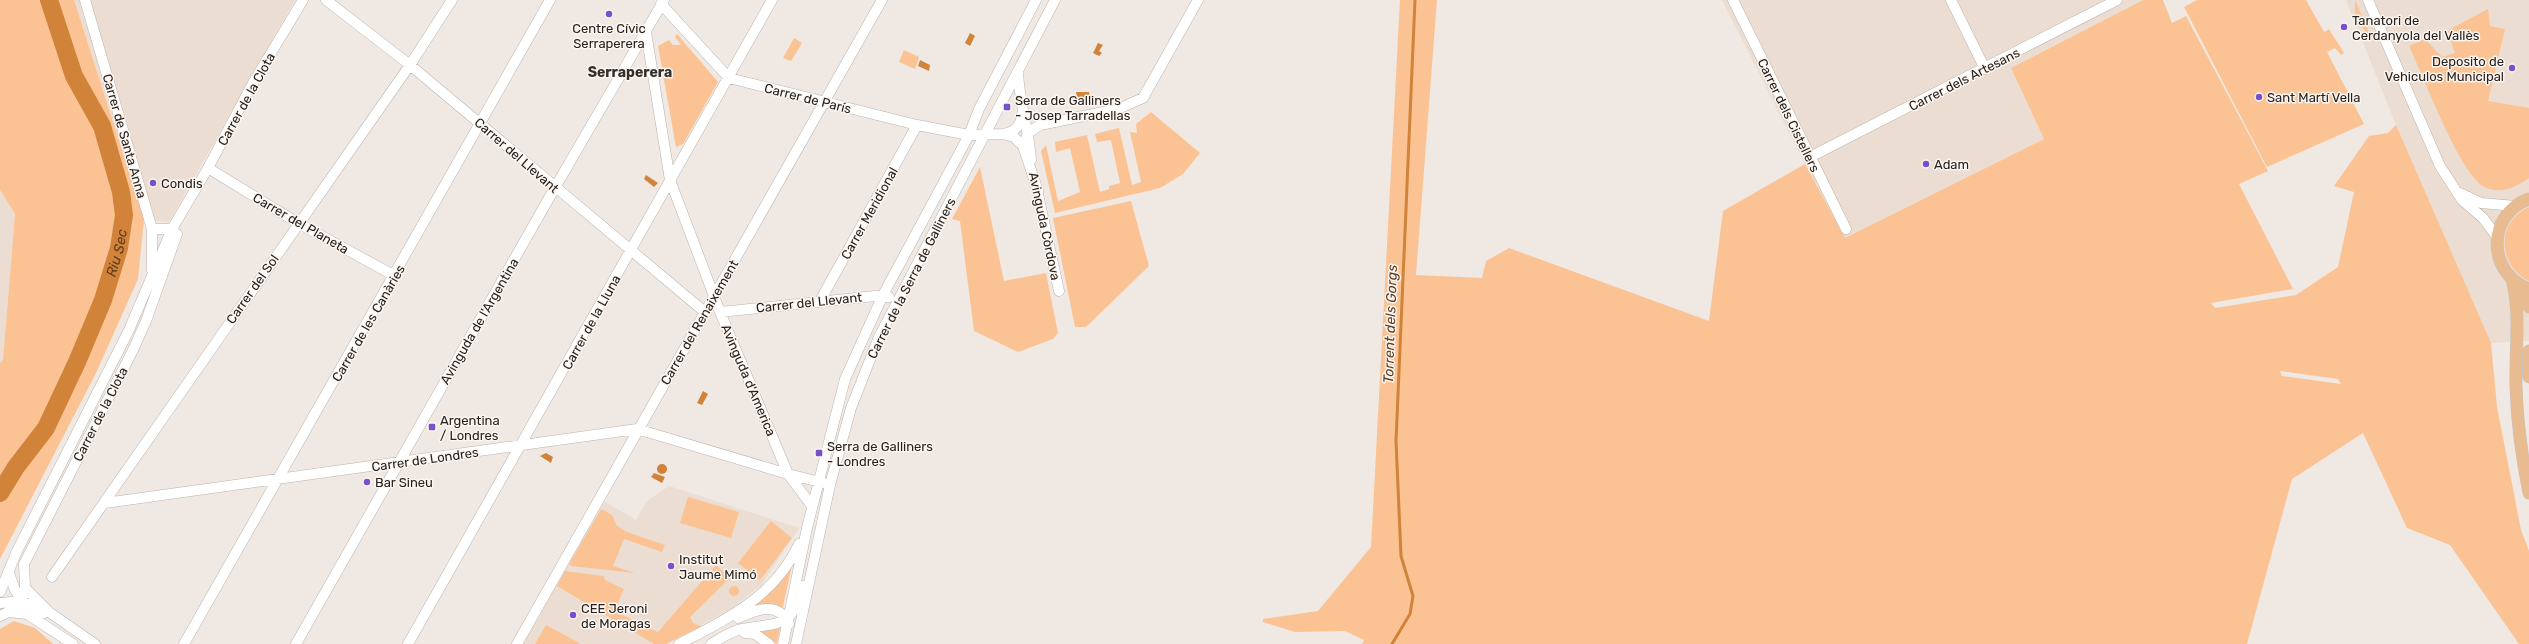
<svg xmlns="http://www.w3.org/2000/svg" width="2529" height="644" font-family="Rubik,sans-serif">
	<style>
		.built { fill: #ebddd1 }
		.green { fill: #fbc394; fill-rule: evenodd }
		.water { fill: #d08339 }
		.lines { fill: none; stroke-linecap: round; stroke-linejoin: round }
		.stream { stroke: #d08339; stroke-width: 3 }
		.river { stroke: #d08339; stroke-width: 18 }
		.minor-casing { stroke: #bbb4ae; stroke-width: 11 }
		.major-casing { stroke: #c6c5c5; stroke-width: 13 }
		.minor { stroke: #fff; stroke-width: 10 }
		.major { stroke: #e8bb91; stroke-width: 12 }
		.poi-dot { fill: #7751cb; stroke: #fdf5ef; stroke-width: 1.5 }
		.labels { text-anchor: middle; stroke-width: 3; stroke-linejoin: round; paint-order: stroke }
		.poi-label { font-size: 13px; fill: #24211f; stroke: #fdf5ef; text-anchor: start }
		.street-label { font-size: 13px; fill: #24211f; stroke: #fdf5ef }
		.neighbourhood-label { font-size: 14px; font-weight: bold; fill: #342e2a; stroke: #fdf5ef }
		.water-label { font-size: 14px; font-style: italic; fill: #5d3c1e; stroke: #fdf5ef }
	</style>
	<rect width="100%" height="100%" fill="#f0e8e2"/>
	<path class="built" d="M74 0H295L169 222 144 219Z
		M1722 0H2143L2011 68 2044 139 1845 238 1805 164Z
		M2346 0H2529V341L2491 343 2403 143Z
		M0 190 15 214 3 360 0 363Z
		M669 486 799 528 761 585 732 608 666 644H523L605 502 636 520 647 501Z"/>
	<path class="green" d="M0 0H74L144 219 138 279 96 373 0 559V363L3 360 15 214 0 190Z
		M1400 0H1437L1416 275 1482 278 1486 261 1509 248 1709 321 1723 211 1805 164 1845 238 2044 139 2011 68 2143 0H2163L2172 23 2186 16 2268 171 2239 184 2293 289 2211 303 2215 308 2296 295 2338 267 2354 192 2334 186 2369 136 2388 133 2396 125 2491 343 2497 407 2521 530 2529 551V644H2519L2450 545 2407 528 2363 433 2292 479 2247 644H1362L1364 640 1345 631 1295 632 1263 622V619L1318 611 1371 547ZM2280 371 2338 379 2341 384 2282 376Z
		M2197 0H2306L2323 30 2325 32 2329 29 2344 53 2341 55 2335 48 2327 52 2364 124 2267 167 2184 7Z
		M2355 0 2371 37 2369 38 2355 15Z
		M2488 9 2490 26 2505 29 2488 101 2529 108V178C2516 188 2498 195 2483 186 2459 172 2423 75 2409 46L2425 39 2442 57 2455 53 2447 31Z
		M677 34 718 82 683 144 676 147 658 46 669 40 673 45H681L675 37Z
		M794 38 802 43 791 61 783 58Z
		M904 50 919 57 915 69 899 62Z
		M1151 112 1200 153 1183 174 1160 188 1055 213 1041 151 1046 145 1058 201 1080 192 1070 148 1056 152 1055 142 1087 135 1100 192 1109 189V186L1120 183 1111 140 1097 142 1095 134 1119 128 1132 185 1141 182 1130 132 1137 133 1136 124Z
		M980 167 1004 281 1046 273 1058 333 1053 339 1018 352 974 331 960 221 952 219Z
		M1131 201 1149 266 1086 327H1075L1053 218Z
		M2529 207V281C2498 266 2495 222 2529 207Z
		M688 497 739 512 731 538 680 523Z
		M601 509 612 515 617 526 627 532 665 545 662 552 624 539 613 566 635 573 571 566 569 564Z
		M771 521 792 538 760 580 738 563Z
		M716 565 730 578 690 617 693 623 702 626 666 644H654L557 586 565 571 604 576 605 580 624 589 614 611 658 632Z
		M792 565 782 611 774 607 756 605 775 588Z
		M729 591a5 5 0 1 1 10 0a5 5 0 1 1-10 0Z
		M14 621 35 628 53 644H0V629Z
		M546 625 581 644H535Z
		M780 628 777 644 758 630Z"/>
	<path class="water" d="M970 33 975 36 970 46 965 43Z
		M1098 43 1103 45 1099 51 1102 53 1099 56 1093 53Z
		M920 60 930 65 929 71 918 66Z
		M1076 92H1089L1090 100 1078 101Z
		M646 175 658 183 654 187 644 179Z
		M703 391 708 394 702 405 697 403Z
		M546 453 553 457 551 463 540 456Z
		M657 469a5 5 0 1 1 10 0a5 5 0 1 1-10 0Z
		M654 473 665 477 662 483 651 477Z"/>
	<g class="lines">
		<path class="stream" d="M1392 644 1410 614 1413 596 1401 556 1396 441 1415 0"/>
		<path class="river" id="s1" d="M0 493 16 467 46 428 77 362 103 300 119 248 124 215 121 192 102 126 74 76 49 0"/>
		<g class="minor-casing">
			<path id="minor" d="M85 0 152 229V270
				M326 0 410 65 706 313
				M1733 0 1846 229
				M1951 0 1985 69
				M2368 0 2440 166 2462 200 2483 218 2497 237
				M661 4 729 78 917 125 969 135 1003 134 1014 137 1023 146 1038 191
				M646 32 670 180 720 312 788 474 824 483
				M1018 71C1019 102 1029 130 1031 160
				M1003 134C1015 132 1021 126 1022 114
				M1023 146 1028 133 1040 125 1118 109 1143 98 1198 0
				M1810 157 2117 0
				M208 168 298 223 395 276
				M1036 185 1059 291
				M2460 193 2481 203 2515 206
				M152 229H172
				M820 301 917 125
				M720 312 875 296 889 297
				M105 503 637 429 788 474 812 506
				M9 573 15 590 25 605
				M52 577 410 65 452 0
				M25 588 49 612 95 644
				M0 592 17 551 129 330 172 229 208 168 253 83 303 0
				M0 603 22 601 44 613
				M9 612 27 614 73 644
				M0 616 20 606 25 588 24 564 133 350 146 321 177 234
				M738 618C755 610 778 600 789 624
				M745 633 755 634 769 644
				M184 644 550 0
				M296 644 549 198 664 0
				M408 644 772 0
				M517 644 882 0
				M679 644C729 618 775 596 799 544
				M711 644C721 638 731 631 742 629 778 622 792 630 803 586
				M783 644 807 528 845 379 883 295 969 135 979 109 1036 0
				M796 644 830 485 851 408 879 337 1055 0"/>
		</g>
		<g class="major-casing">
			<path id="major" d="M2529 199C2486 214 2487 274 2529 289
				M2512 279C2521 314 2515 350 2516 386 2517 422 2522 458 2529 493
				M2522 287 2529 307
				M2529 351V377"/>
		</g>
		<use href="#minor" class="minor"/>
		<use href="#major" class="major"/>
	</g>
	<g class="poi-dot">
		<circle cx="609" cy="14" r="4"/>
		<circle cx="2344" cy="27" r="4"/>
		<circle cx="2512" cy="68" r="4"/>
		<circle cx="2259" cy="97" r="4"/>
		<rect x="1003" y="103" width="8" height="8" rx="2"/>
		<circle cx="1926" cy="164" r="4"/>
		<circle cx="153" cy="183" r="4"/>
		<rect x="428" y="423" width="8" height="8" rx="2"/>
		<rect x="815" y="449" width="8" height="8" rx="2"/>
		<circle cx="367" cy="482" r="4"/>
		<circle cx="671" cy="566" r="4"/>
		<circle cx="573" cy="615" r="4"/>
	</g>
	<g class="labels">
		<g class="poi-label">
			<text x="2352" y="25">Tanatori de<tspan x="2352" dy="15">Cerdanyola del Vallès</tspan></text>
			<text x="609" y="33" text-anchor="middle">Centre Cívic<tspan x="609" dy="15">Serraperera</tspan></text>
			<text x="2504" y="66" text-anchor="end">Deposito de<tspan x="2504" dy="15">Vehiculos Municipal</tspan></text>
			<text x="2267" y="102">Sant Martí Vella</text>
			<text x="1015" y="105">Serra de Galliners<tspan x="1015" dy="15">- Josep Tarradellas</tspan></text>
			<text x="1934" y="169">Adam</text>
			<text x="161" y="188">Condis</text>
			<text x="440" y="425">Argentina<tspan x="440" dy="15">/ Londres</tspan></text>
			<text x="827" y="451">Serra de Galliners<tspan x="827" dy="15">- Londres</tspan></text>
			<text x="375" y="487">Bar Sineu</text>
			<text x="679" y="564">Institut<tspan x="679" dy="15">Jaume Mimó</tspan></text>
			<text x="581" y="613">CEE Jeroni<tspan x="581" dy="15">de Moragas</tspan></text>
		</g>
		<g class="street-label">
			<text transform="translate(1964 79) rotate(-27)" y="5">Carrer dels Artesans</text>
			<text transform="translate(808 98) rotate(14)" y="5">Carrer de París</text>
			<text transform="translate(246 99) rotate(-61)" y="5">Carrer de la Clota</text>
			<text transform="translate(1789 115) rotate(64)" y="5">Carrer dels Cistellers</text>
			<text transform="translate(125 136) rotate(74)" y="5">Carrer de Santa Anna</text>
			<text transform="translate(517 155) rotate(41)" y="5">Carrer del Llevant</text>
			<text transform="translate(869 213) rotate(-61)" y="5">Carrer Meridional</text>
			<text transform="translate(301 223) rotate(30)" y="5">Carrer del Planeta</text>
			<text transform="translate(1045 226) rotate(78)" y="5">Avinguda Còrdova</text>
			<text transform="translate(911 278) rotate(-63)" y="5">Carrer de la Serra de Galliners</text>
			<text transform="translate(252 289) rotate(-55)" y="5">Carrer del Sol</text>
			<text transform="translate(809 302) rotate(-6)" y="5">Carrer del Llevant</text>
			<text transform="translate(479 321) rotate(-60)" y="5">Avinguda de l'Argentina</text>
			<text transform="translate(591 322) rotate(-61)" y="5">Carrer de la Lluna</text>
			<text transform="translate(699 322) rotate(-60)" y="5">Carrer del Renaixement</text>
			<text transform="translate(368 323) rotate(-60)" y="5">Carrer de les Canàries</text>
			<text transform="translate(749 380) rotate(67)" y="5">Avinguda d'America</text>
			<text transform="translate(100 414) rotate(-63)" y="5">Carrer de la Clota</text>
			<text transform="translate(425 459) rotate(-8)" y="5">Carrer de Londres</text>
		</g>
		<g class="neighbourhood-label">
			<text x="630" y="77">Serraperera</text>
		</g>
		<g class="water-label">
			<text dy="5" stroke="none"><textPath href="#s1" startOffset="269">Riu Sec</textPath></text>
			<text transform="translate(1390 324) rotate(-88)" y="5">Torrent dels Gorgs</text>
		</g>
	</g>
</svg>
